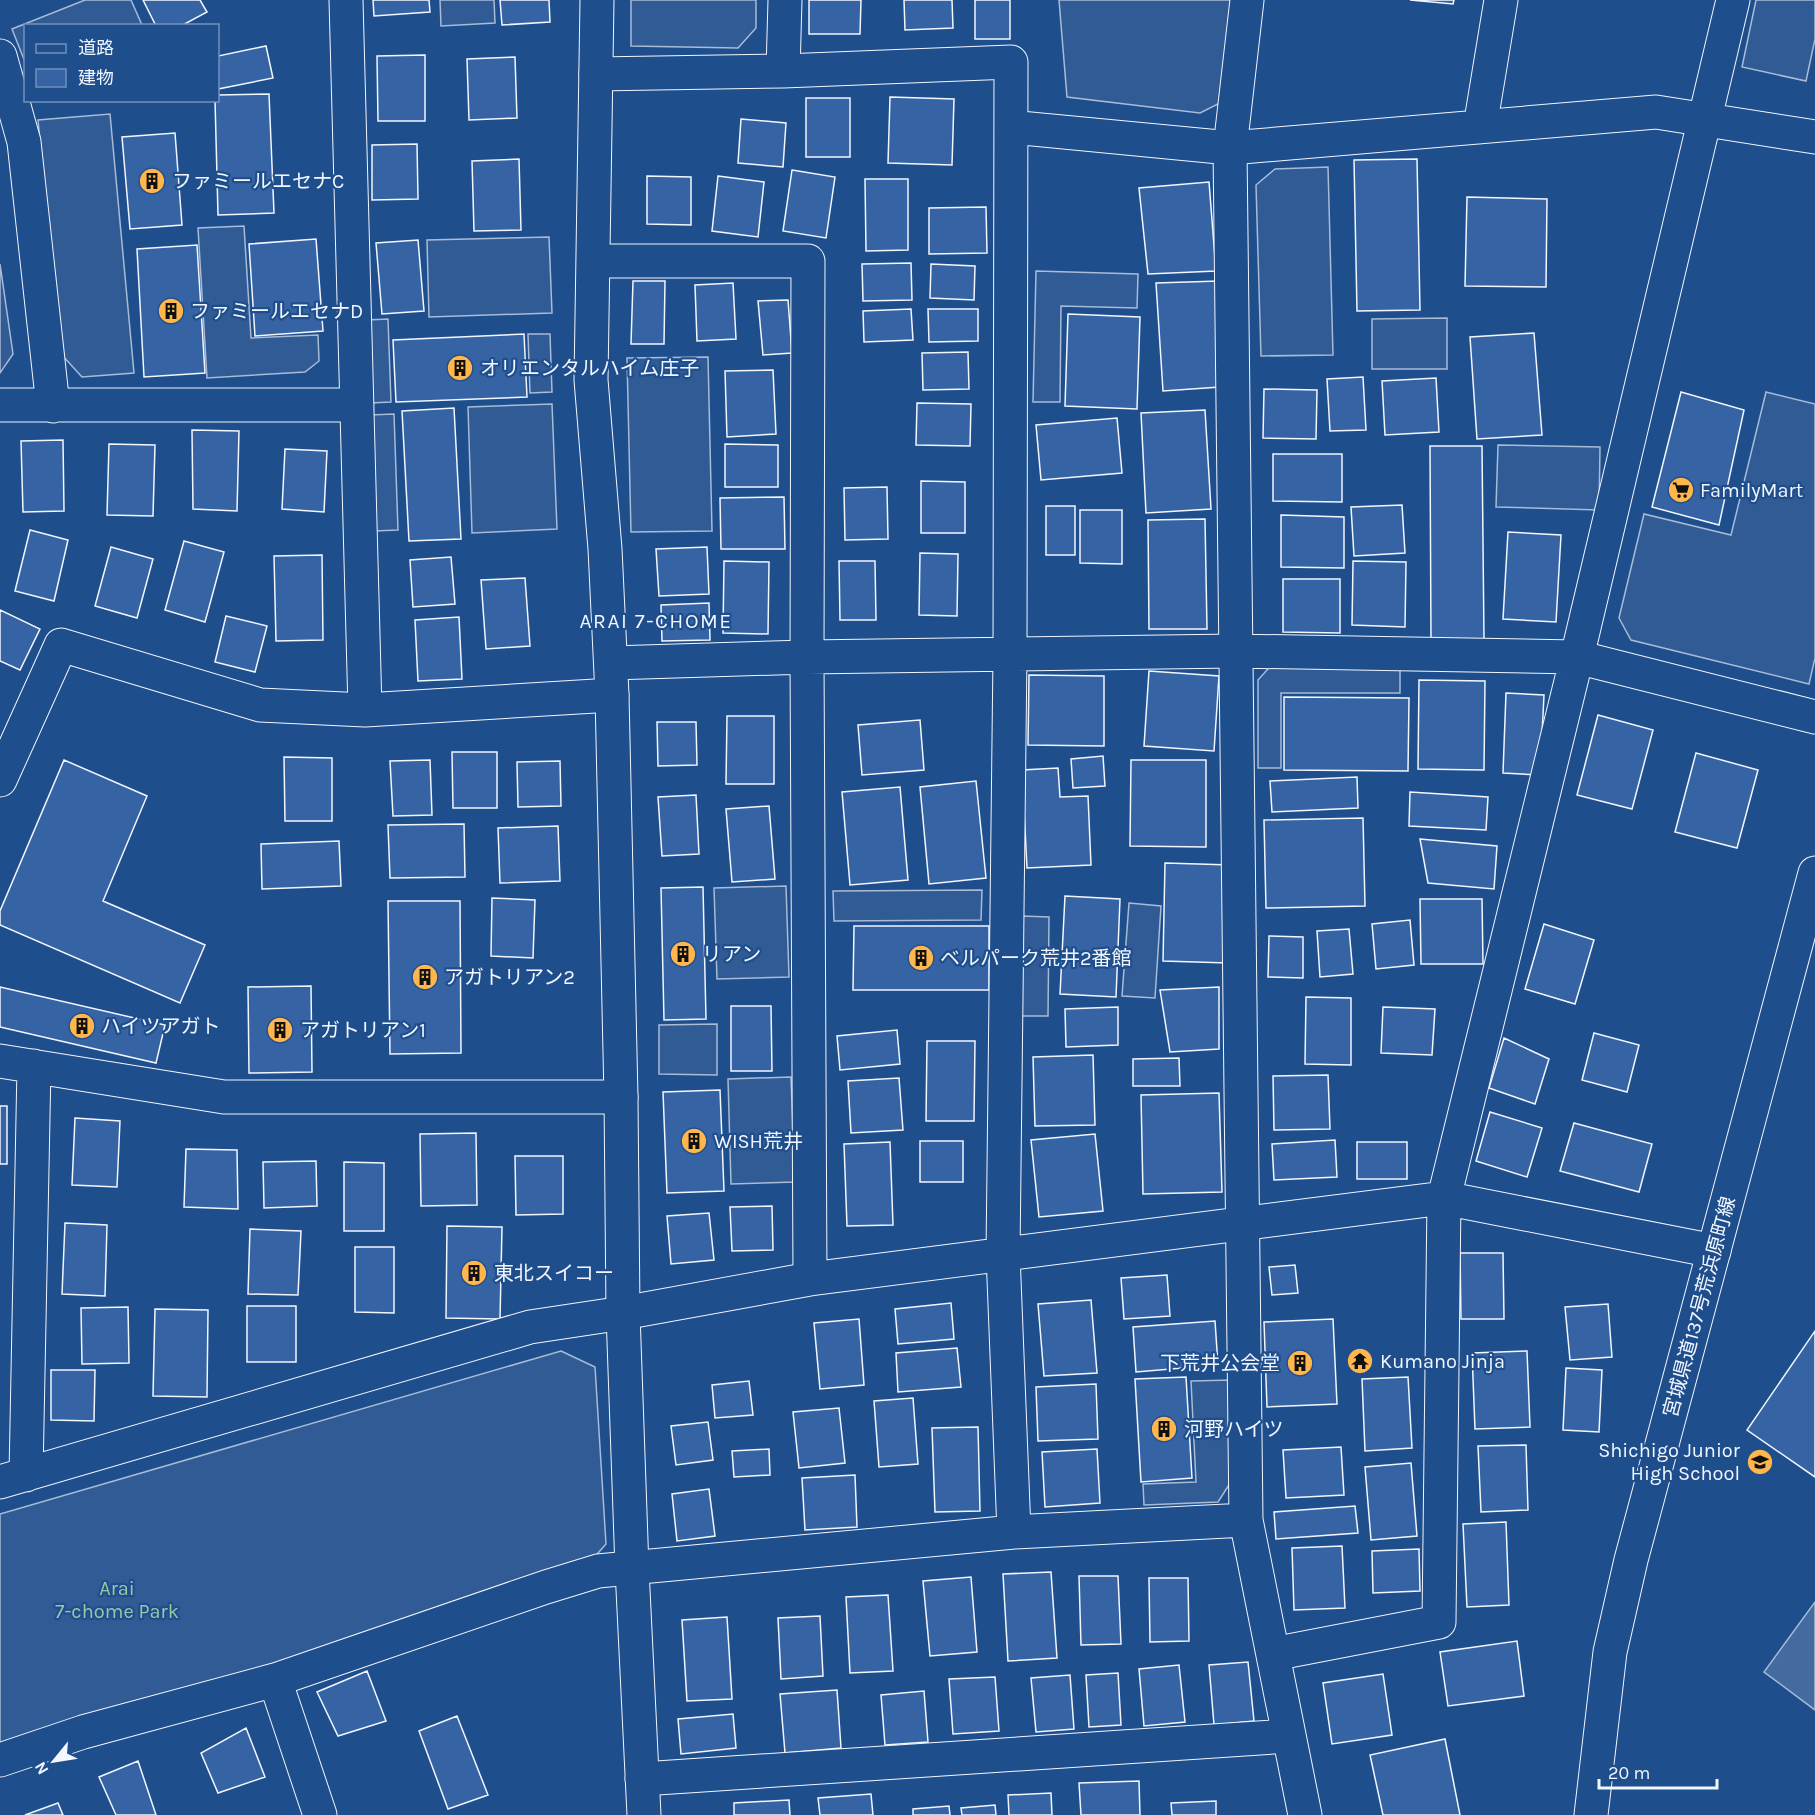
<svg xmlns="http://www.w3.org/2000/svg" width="1815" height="1815" font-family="Karla,'Noto Sans JP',sans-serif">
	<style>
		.built { fill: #305b95; stroke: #a8bbd7; stroke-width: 1.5 }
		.water { fill: #446ba0; stroke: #a8bbd7; stroke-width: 1.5 }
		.building { fill: #3563a3; stroke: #f2f6ff; stroke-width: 1.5 }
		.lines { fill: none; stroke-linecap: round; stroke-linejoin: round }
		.street-casing { stroke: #f2f6ff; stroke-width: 35 }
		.secondary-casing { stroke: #f2f6ff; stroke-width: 35 }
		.street { stroke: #1f4e8c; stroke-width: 33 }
		.secondary { stroke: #1f4e8c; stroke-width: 33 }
		.labels { text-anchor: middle; stroke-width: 4.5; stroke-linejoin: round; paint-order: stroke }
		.poi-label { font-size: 20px; fill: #f2f6ff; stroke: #1f4e8c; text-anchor: start }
		.street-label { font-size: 20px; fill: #f2f6ff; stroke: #1f4e8c }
		.park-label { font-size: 20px; fill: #97c8a6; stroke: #1f4e8c }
		.neighbourhood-label { font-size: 21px; letter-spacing: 1.5px; fill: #f2f6ff; stroke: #1f4e8c }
	</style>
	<rect width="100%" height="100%" fill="#1f4e8c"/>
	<path class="built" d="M85 0H131L142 25 26 26 25 62 12 29Z
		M440 0H494L495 23 441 26Z
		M631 0H756V28L738 48 631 46Z
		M1059 0H1232L1222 102 1200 113 1067 97Z
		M1756 0H1815V39L1806 81 1742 67Z
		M110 114 134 373 82 377 61 354 38 120Z
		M1328 167 1333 355 1261 356 1256 185 1275 169Z
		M244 226 251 338 318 335 319 361 305 372 207 378 198 228Z
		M549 237 552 313 429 317 427 240Z
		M0 264 13 354 0 373Z
		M1036 271 1138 274 1137 308 1061 306 1060 402H1033Z
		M1447 318V369H1372V319Z
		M388 319 391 402 370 403 367 320Z
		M528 334H550L552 392 530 393Z
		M708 357 712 531 631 532 627 358Z
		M1766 392 1815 404V658L1809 684 1631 640 1619 618 1644 514 1731 535Z
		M552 404 557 529 472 533 468 407Z
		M394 414 398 530 374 531 370 415Z
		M1498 445 1600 447 1599 510 1496 507Z
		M1276 660H1400V693H1281V768H1258V680Z
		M786 886 789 977 717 979 714 888Z
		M982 890 981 920 834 921 833 891Z
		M1129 903 1161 906 1155 998 1122 996Z
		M1022 916 1049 917 1048 1016H1020Z
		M717 1024V1075L659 1074V1025Z
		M791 1077 795 1182 731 1184 728 1079Z
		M561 1351 595 1367 606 1544 591 1561 0 1760V1514Z
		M1232 1380 1236 1474 1218 1502 1144 1505 1143 1484 1196 1482 1191 1381Z"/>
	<path class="water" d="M1815 1602V1710L1764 1672Z"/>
	<path class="building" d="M143 0H200L207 12 181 26H156Z
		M373 0H429L430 12 374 16Z
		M500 0H549L550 22 502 25Z
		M809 0H861L860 34H809Z
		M904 0H952L953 28 905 30Z
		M975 0H1010V39H975Z
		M1410 0H1454L1453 4Z
		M266 46 273 78 218 89V56Z
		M425 55V121H378L377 56Z
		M515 57 517 118 469 120 467 59Z
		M269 94 274 213 218 215 215 100H218V95Z
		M890 97 954 99 952 165 888 163Z
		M806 98H850V157H806Z
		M741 119 786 123 783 167 738 163Z
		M175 133 182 225 130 229 122 137Z
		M417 144 418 199 372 200V145Z
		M519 159 521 230 474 231 472 161Z
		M1417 159 1420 310 1357 311 1354 160Z
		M792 170 835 177 826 238 783 231Z
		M647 176 691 177V225L647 224Z
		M718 176 764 182 758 237 712 231Z
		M865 179H908V250L866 251Z
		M1209 182 1216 271 1148 274 1139 188Z
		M1467 197 1547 199 1546 287 1465 286Z
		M986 207 987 253 929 254V208Z
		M316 239 323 331 255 336 249 244Z
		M418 240 424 311 382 314 376 243Z
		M197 245 205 373 144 377 137 249Z
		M911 263 912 300 863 301 862 264Z
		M931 264 975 266 974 300 930 298Z
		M633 281H665L664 344H631Z
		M1219 281 1220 387 1163 391 1156 283Z
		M733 283 736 339 697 341 695 285Z
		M788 300 792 353 763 355 758 301Z
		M911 309 913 340 864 342 863 311Z
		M928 309H978V341L929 342Z
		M1068 314 1140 317 1137 409 1065 406Z
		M1534 333 1542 435 1477 439 1470 337Z
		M524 334 527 397 396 402 393 340Z
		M968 352 969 389 923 390 922 353Z
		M773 370 776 434 727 437 725 371Z
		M1363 377 1366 430 1330 431 1327 379Z
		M1436 378 1439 432 1385 435 1382 381Z
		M1264 389 1317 390 1316 439 1263 438Z
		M1681 392 1744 410 1719 525 1652 507Z
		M917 403 971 404 970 446 916 445Z
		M454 408 461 539 409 541 402 411Z
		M1205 410 1211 509 1146 513 1141 413Z
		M1117 418 1122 473 1041 480 1036 425Z
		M192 430 239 431 237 511 193 509Z
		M63 440 64 511 23 512 21 441Z
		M109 444 155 445 153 516 107 515Z
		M725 444 778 445V487H725Z
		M1430 446H1482L1484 639H1431Z
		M285 449 327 451 324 512 282 509Z
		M1273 454H1342V502L1273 501Z
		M921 481 965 482V533H921Z
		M887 487 888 539 845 540 844 488Z
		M784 497 785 549H721L720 498Z
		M1402 505 1405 553 1354 556 1351 507Z
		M1046 506H1075V555H1046Z
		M1080 510H1122V564L1080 563Z
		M1281 515 1344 517V568L1281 567Z
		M1205 519 1207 629H1149L1148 520Z
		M30 530 68 540 54 601 15 591Z
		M1508 532 1561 535 1556 622 1503 619Z
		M184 541 224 552 205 622 165 610Z
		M111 547 153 559 137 618 95 606Z
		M707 547 709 594 659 596 656 549Z
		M920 553 958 554 957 616 919 615Z
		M322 555 323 640 276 641 274 556Z
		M451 557 455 604 413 607 410 560Z
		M724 561 769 562 768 634 723 633Z
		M839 561H875L876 620H840Z
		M1353 561 1406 562 1405 627 1352 625Z
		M525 578 530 646 486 649 481 580Z
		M1283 579H1340V633L1283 632Z
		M709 603 710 640 662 641 661 605Z
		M0 610 40 629 20 670 0 661Z
		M226 616 267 626 255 672 215 662Z
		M459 617 462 679 418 681 415 620Z
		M1149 671 1219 676 1214 751 1144 746Z
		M1029 675 1104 676V746L1028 745Z
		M1419 680 1485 681 1484 770 1418 769Z
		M1506 693 1544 695 1540 775 1503 773Z
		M1284 697 1409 698 1408 771 1284 770Z
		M1598 715 1653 730 1632 809 1577 795Z
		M727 716H774V784H726Z
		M920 720 924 770 862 775 858 725Z
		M657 722H696L697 765 658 766Z
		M452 752H497V808H453Z
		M1696 753 1758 770 1737 848 1675 832Z
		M1103 756 1105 786 1073 788 1071 759Z
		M284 757 332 758V821H285Z
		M64 760 147 796 103 901 205 945 180 1003 0 925V911Z
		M430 760 432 815 393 816 390 761Z
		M1131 760H1206V847L1130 846Z
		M560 761 561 806 518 807 517 762Z
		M1058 768 1060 797 1088 796 1091 865 1027 868 1022 770Z
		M1357 777 1358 808 1272 812 1270 781Z
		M976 781 986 878 929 884 920 787Z
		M900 787 908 880 850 885 842 792Z
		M1410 792 1488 797 1486 830 1409 826Z
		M696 795 699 854 662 856 658 797Z
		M769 806 775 879 732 882 726 809Z
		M1363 818 1365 906 1266 908 1264 820Z
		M464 824 465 877 390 878 388 825Z
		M558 826 560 881 500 883 498 828Z
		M1420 839 1497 846 1494 889 1428 883Z
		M339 841 341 886 262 889 261 844Z
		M1165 863 1231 865 1228 963 1163 961Z
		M703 887 706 1019 664 1020 661 888Z
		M1065 896 1120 899 1116 997 1060 994Z
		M492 898 535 900 533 958 491 956Z
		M1420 899H1482L1483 964H1421Z
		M388 901H460L461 1053 390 1054Z
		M1410 920 1414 965 1376 969 1372 924Z
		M1544 924 1594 940 1575 1004 1525 989Z
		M854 926H989V990H853Z
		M1349 929 1353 974 1320 977 1317 931Z
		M1269 936 1303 937V978L1268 977Z
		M311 986 312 1072 249 1073 248 987Z
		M0 987 165 1025 156 1063 0 1027Z
		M1219 987V1049L1170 1052 1160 990Z
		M1306 997 1351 998V1065L1305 1064Z
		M731 1006H771L772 1071H731Z
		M1118 1007V1045L1066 1047 1065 1009Z
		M1383 1007 1435 1009 1432 1055 1381 1053Z
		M897 1030 900 1064 840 1070 837 1036Z
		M1594 1033 1639 1045 1627 1092 1582 1080Z
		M1504 1038 1549 1059 1535 1104 1489 1088Z
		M927 1041H975L974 1121H926Z
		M1093 1055 1095 1125 1035 1126 1033 1057Z
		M1179 1058 1180 1086H1133V1059Z
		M1328 1075 1330 1129 1274 1130 1273 1076Z
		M899 1078 903 1130 851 1133 848 1081Z
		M720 1090 724 1191 667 1193 663 1092Z
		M1219 1093 1222 1192 1143 1194 1141 1095Z
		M0 1106H7V1164H0Z
		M1490 1112 1542 1128 1527 1177 1476 1161Z
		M75 1118 120 1121 117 1187 72 1185Z
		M1574 1123 1652 1144 1639 1192 1560 1171Z
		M476 1133 477 1205 421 1206 420 1134Z
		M1095 1134 1103 1211 1039 1217 1031 1140Z
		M1335 1140 1337 1177 1274 1180 1272 1144Z
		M920 1141H963V1182H920Z
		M890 1142 893 1225 847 1226 844 1144Z
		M1357 1142H1407V1179H1357Z
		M186 1149 237 1150 238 1209 184 1207Z
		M515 1156H563V1214L516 1215Z
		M316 1161 317 1206 264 1208 263 1162Z
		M344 1162 384 1163V1231H344Z
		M772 1206 773 1250 732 1251 730 1207Z
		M709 1213 714 1260 671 1264 667 1216Z
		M65 1223 107 1225 105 1296 62 1294Z
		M447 1226 502 1227 500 1319 446 1318Z
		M250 1229 301 1231 298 1295 248 1294Z
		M355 1247H394V1313L355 1312Z
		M1460 1253H1503L1504 1319H1461Z
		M1295 1265 1298 1293 1272 1295 1269 1267Z
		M1167 1275 1170 1316 1124 1319 1121 1278Z
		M1091 1300 1097 1373 1044 1376 1038 1304Z
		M951 1303 954 1339 898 1344 895 1309Z
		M1608 1304 1612 1357 1570 1360 1565 1307Z
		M247 1306H296V1362H247Z
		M128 1307 129 1363 82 1364 81 1308Z
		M155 1309 208 1310 207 1397 153 1396Z
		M859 1319 864 1385 820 1389 814 1323Z
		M1333 1319 1337 1404 1267 1407 1264 1322Z
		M1215 1321 1218 1365 1136 1372 1133 1327Z
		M1815 1331V1477L1747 1430Z
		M957 1348 961 1387 898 1392 896 1353Z
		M1527 1351 1530 1427 1475 1429 1472 1353Z
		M1566 1368 1602 1370 1599 1432 1563 1430Z
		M51 1370H95L94 1421 51 1420Z
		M1186 1377 1192 1478 1141 1482 1135 1379Z
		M1408 1377 1412 1448 1365 1451 1362 1379Z
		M749 1381 753 1415 715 1418 712 1385Z
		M1096 1384 1098 1439 1038 1441 1036 1387Z
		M913 1398 918 1464 879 1467 874 1401Z
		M839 1408 845 1463 799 1468 793 1412Z
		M708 1422 713 1460 676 1465 671 1426Z
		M978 1427 980 1511 935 1512 932 1428Z
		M1526 1445 1528 1510 1481 1512 1478 1446Z
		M1341 1447 1344 1495 1286 1498 1283 1450Z
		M769 1449 770 1475 734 1477 732 1451Z
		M1097 1449 1100 1503 1045 1507 1042 1452Z
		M1411 1463 1417 1536 1371 1540 1365 1467Z
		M855 1475 857 1527 805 1530 802 1478Z
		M709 1489 715 1536 677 1541 672 1494Z
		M1355 1506 1358 1533 1276 1539 1274 1512Z
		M1506 1522 1509 1605 1467 1607 1463 1524Z
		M1342 1546 1345 1608 1294 1610 1292 1548Z
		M1419 1549 1420 1591 1373 1593 1372 1551Z
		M1051 1572 1057 1658 1008 1661 1003 1574Z
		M1079 1576H1118L1121 1644 1081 1645Z
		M971 1577 977 1652 930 1656 923 1581Z
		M1149 1578H1188L1189 1641 1150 1642Z
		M888 1595 893 1671 850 1673 846 1597Z
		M820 1616 823 1676 781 1679 778 1618Z
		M727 1617 732 1699 687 1701 682 1620Z
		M1517 1641 1524 1696 1448 1706 1440 1652Z
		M1248 1662 1254 1721 1214 1725 1209 1665Z
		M1179 1665 1185 1722 1144 1726 1139 1669Z
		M367 1671 386 1721 338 1736 317 1692Z
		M1118 1673 1121 1725 1089 1727 1086 1675Z
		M1383 1674 1392 1735 1332 1744 1323 1683Z
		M1070 1675 1074 1729 1036 1732 1031 1678Z
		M995 1677 999 1731 953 1734 949 1679Z
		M837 1690 841 1748 785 1753 780 1694Z
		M924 1691 928 1742 885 1745 881 1695Z
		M733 1714 736 1748 681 1754 678 1719Z
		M457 1716 488 1795 448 1809 419 1731Z
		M246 1728 265 1777 218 1793 201 1753Z
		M1445 1739 1460 1815H1383L1370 1755Z
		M138 1761 156 1815H116L99 1777Z
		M1139 1781 1140 1815H1081L1079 1783Z
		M1051 1793 1052 1815H1009L1008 1795Z
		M871 1794 873 1815H820L818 1798Z
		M789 1800 790 1815H734V1803Z
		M1216 1801V1815H1172L1171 1803Z
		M58 1803 63 1815H25Z
		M995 1805 996 1815H962L961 1808Z
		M949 1806 950 1815H913V1809Z"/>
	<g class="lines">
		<g class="street-casing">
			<path id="street" d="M346 0 365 710
				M1247 0 1230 148 1246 1520 1305 1815
				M0 56 24 142 53 406
				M783 71 785 0
				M596 74 783 71 1011 62 1010 654 1003 1254 1014 1532
				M1011 127 1230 148 1656 112 1815 137
				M1480 127 1501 0
				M594 261H808L807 657 810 1279
				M0 405H357
				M611 663 807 657 1235 651 1577 657 1815 717
				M0 780 61 645 260 705 365 710 612 695
				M0 1061 224 1097H621
				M26 1475 34 1066
				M0 1482 530 1327 623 1313 810 1279 1444 1198 1714 1251
				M1273 1654 1439 1622 1444 1198 1577 657 1733 0
				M275 1680 320 1815
				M0 1760 83 1732 275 1680 546 1587 598 1571 1014 1532 1246 1520
				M642 1779 1289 1736"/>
		</g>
		<g class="secondary-casing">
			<path id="secondary" d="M597 0 591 380 605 549 612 695 621 1097 623 1313 632 1569 644 1815
				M1591 1815 1610 1652 1631 1560 1815 873"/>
		</g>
		<use href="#street" class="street"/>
		<use href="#secondary" class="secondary"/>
	</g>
	<defs>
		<g id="building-disc" transform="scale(1.35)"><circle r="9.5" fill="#ffb74d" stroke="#1f4e8c"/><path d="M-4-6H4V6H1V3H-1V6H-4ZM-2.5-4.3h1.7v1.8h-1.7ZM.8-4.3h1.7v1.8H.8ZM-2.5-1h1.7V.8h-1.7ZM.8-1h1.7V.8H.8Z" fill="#111"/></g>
		<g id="supermarket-disc" transform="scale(1.35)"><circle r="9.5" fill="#ffb74d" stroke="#1f4e8c"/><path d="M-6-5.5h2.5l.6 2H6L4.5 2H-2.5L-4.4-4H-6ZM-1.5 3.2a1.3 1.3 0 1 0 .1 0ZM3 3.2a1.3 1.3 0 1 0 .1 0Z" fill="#111"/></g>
		<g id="temple-disc" transform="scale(1.35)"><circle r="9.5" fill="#ffb74d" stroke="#1f4e8c"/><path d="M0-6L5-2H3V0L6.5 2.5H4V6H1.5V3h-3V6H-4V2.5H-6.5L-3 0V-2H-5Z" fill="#111"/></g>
		<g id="school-disc" transform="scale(1.35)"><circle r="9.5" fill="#ffb74d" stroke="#1f4e8c"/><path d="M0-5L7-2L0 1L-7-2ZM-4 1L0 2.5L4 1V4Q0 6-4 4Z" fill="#111"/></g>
	</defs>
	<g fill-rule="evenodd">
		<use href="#building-disc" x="152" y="181"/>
		<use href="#building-disc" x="171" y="311"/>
		<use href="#building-disc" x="460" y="368"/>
		<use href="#supermarket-disc" x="1681" y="490"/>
		<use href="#building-disc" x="683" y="954"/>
		<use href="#building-disc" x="921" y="958"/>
		<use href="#building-disc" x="425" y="977"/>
		<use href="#building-disc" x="82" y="1026"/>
		<use href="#building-disc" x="280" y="1030"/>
		<use href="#building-disc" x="694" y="1141"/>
		<use href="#building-disc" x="474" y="1273"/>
		<use href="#temple-disc" x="1360" y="1361"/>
		<use href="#building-disc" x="1300" y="1363"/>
		<use href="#building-disc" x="1164" y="1429"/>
		<use href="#school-disc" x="1760" y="1462"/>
	</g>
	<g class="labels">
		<g class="poi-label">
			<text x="172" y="188">ファミールエセナC</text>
			<text x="190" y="318">ファミールエセナD</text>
			<text x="480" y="375">オリエンタルハイム庄子</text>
			<text x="1700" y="497">FamilyMart</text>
			<text x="702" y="961">リアン</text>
			<text x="940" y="965">ベルパーク荒井2番館</text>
			<text x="444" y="984">アガトリアン2</text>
			<text x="101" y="1033">ハイツアガト</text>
			<text x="300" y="1037">アガトリアン1</text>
			<text x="714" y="1148">WISH荒井</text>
			<text x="494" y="1280">東北スイコー</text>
			<text x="1380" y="1368">Kumano Jinja</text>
			<text x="1280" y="1370" text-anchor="end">下荒井公会堂</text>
			<text x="1184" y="1436">河野ハイツ</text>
			<text x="1740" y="1457" text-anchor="end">Shichigo Junior<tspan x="1740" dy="23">High School</tspan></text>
		</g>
		<g class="street-label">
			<text transform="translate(1699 1307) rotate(-75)" y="7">宮城県道137号荒浜原町線</text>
		</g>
		<g class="park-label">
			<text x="117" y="1595">Arai<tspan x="117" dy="23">7-chome Park</tspan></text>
		</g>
		<g class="neighbourhood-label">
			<text x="656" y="628">ARAI 7-CHOME</text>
		</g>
	</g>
	<rect x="24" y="24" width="195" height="78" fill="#1f4e8c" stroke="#7391ba" stroke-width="1.5"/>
	<rect x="36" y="44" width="30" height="9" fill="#1f4e8c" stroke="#7391ba" stroke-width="1.5"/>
	<text x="78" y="54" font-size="18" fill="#f2f6ff">道路</text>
	<rect x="36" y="69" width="30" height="18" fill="#3563a3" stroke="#7391ba" stroke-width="1.5"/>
	<text x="78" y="84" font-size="18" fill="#f2f6ff">建物</text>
	<g transform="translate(54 1761) rotate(240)" stroke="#1f4e8c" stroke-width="4.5" paint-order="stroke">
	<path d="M0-4.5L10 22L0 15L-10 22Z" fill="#f2f6ff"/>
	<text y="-9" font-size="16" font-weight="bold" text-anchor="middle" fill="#f2f6ff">N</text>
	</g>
	<path d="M1599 1779v9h118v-9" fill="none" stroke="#f2f6ff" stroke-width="3"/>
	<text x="1608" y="1779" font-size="18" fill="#f2f6ff" stroke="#1f4e8c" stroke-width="4.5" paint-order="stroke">20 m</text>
</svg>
